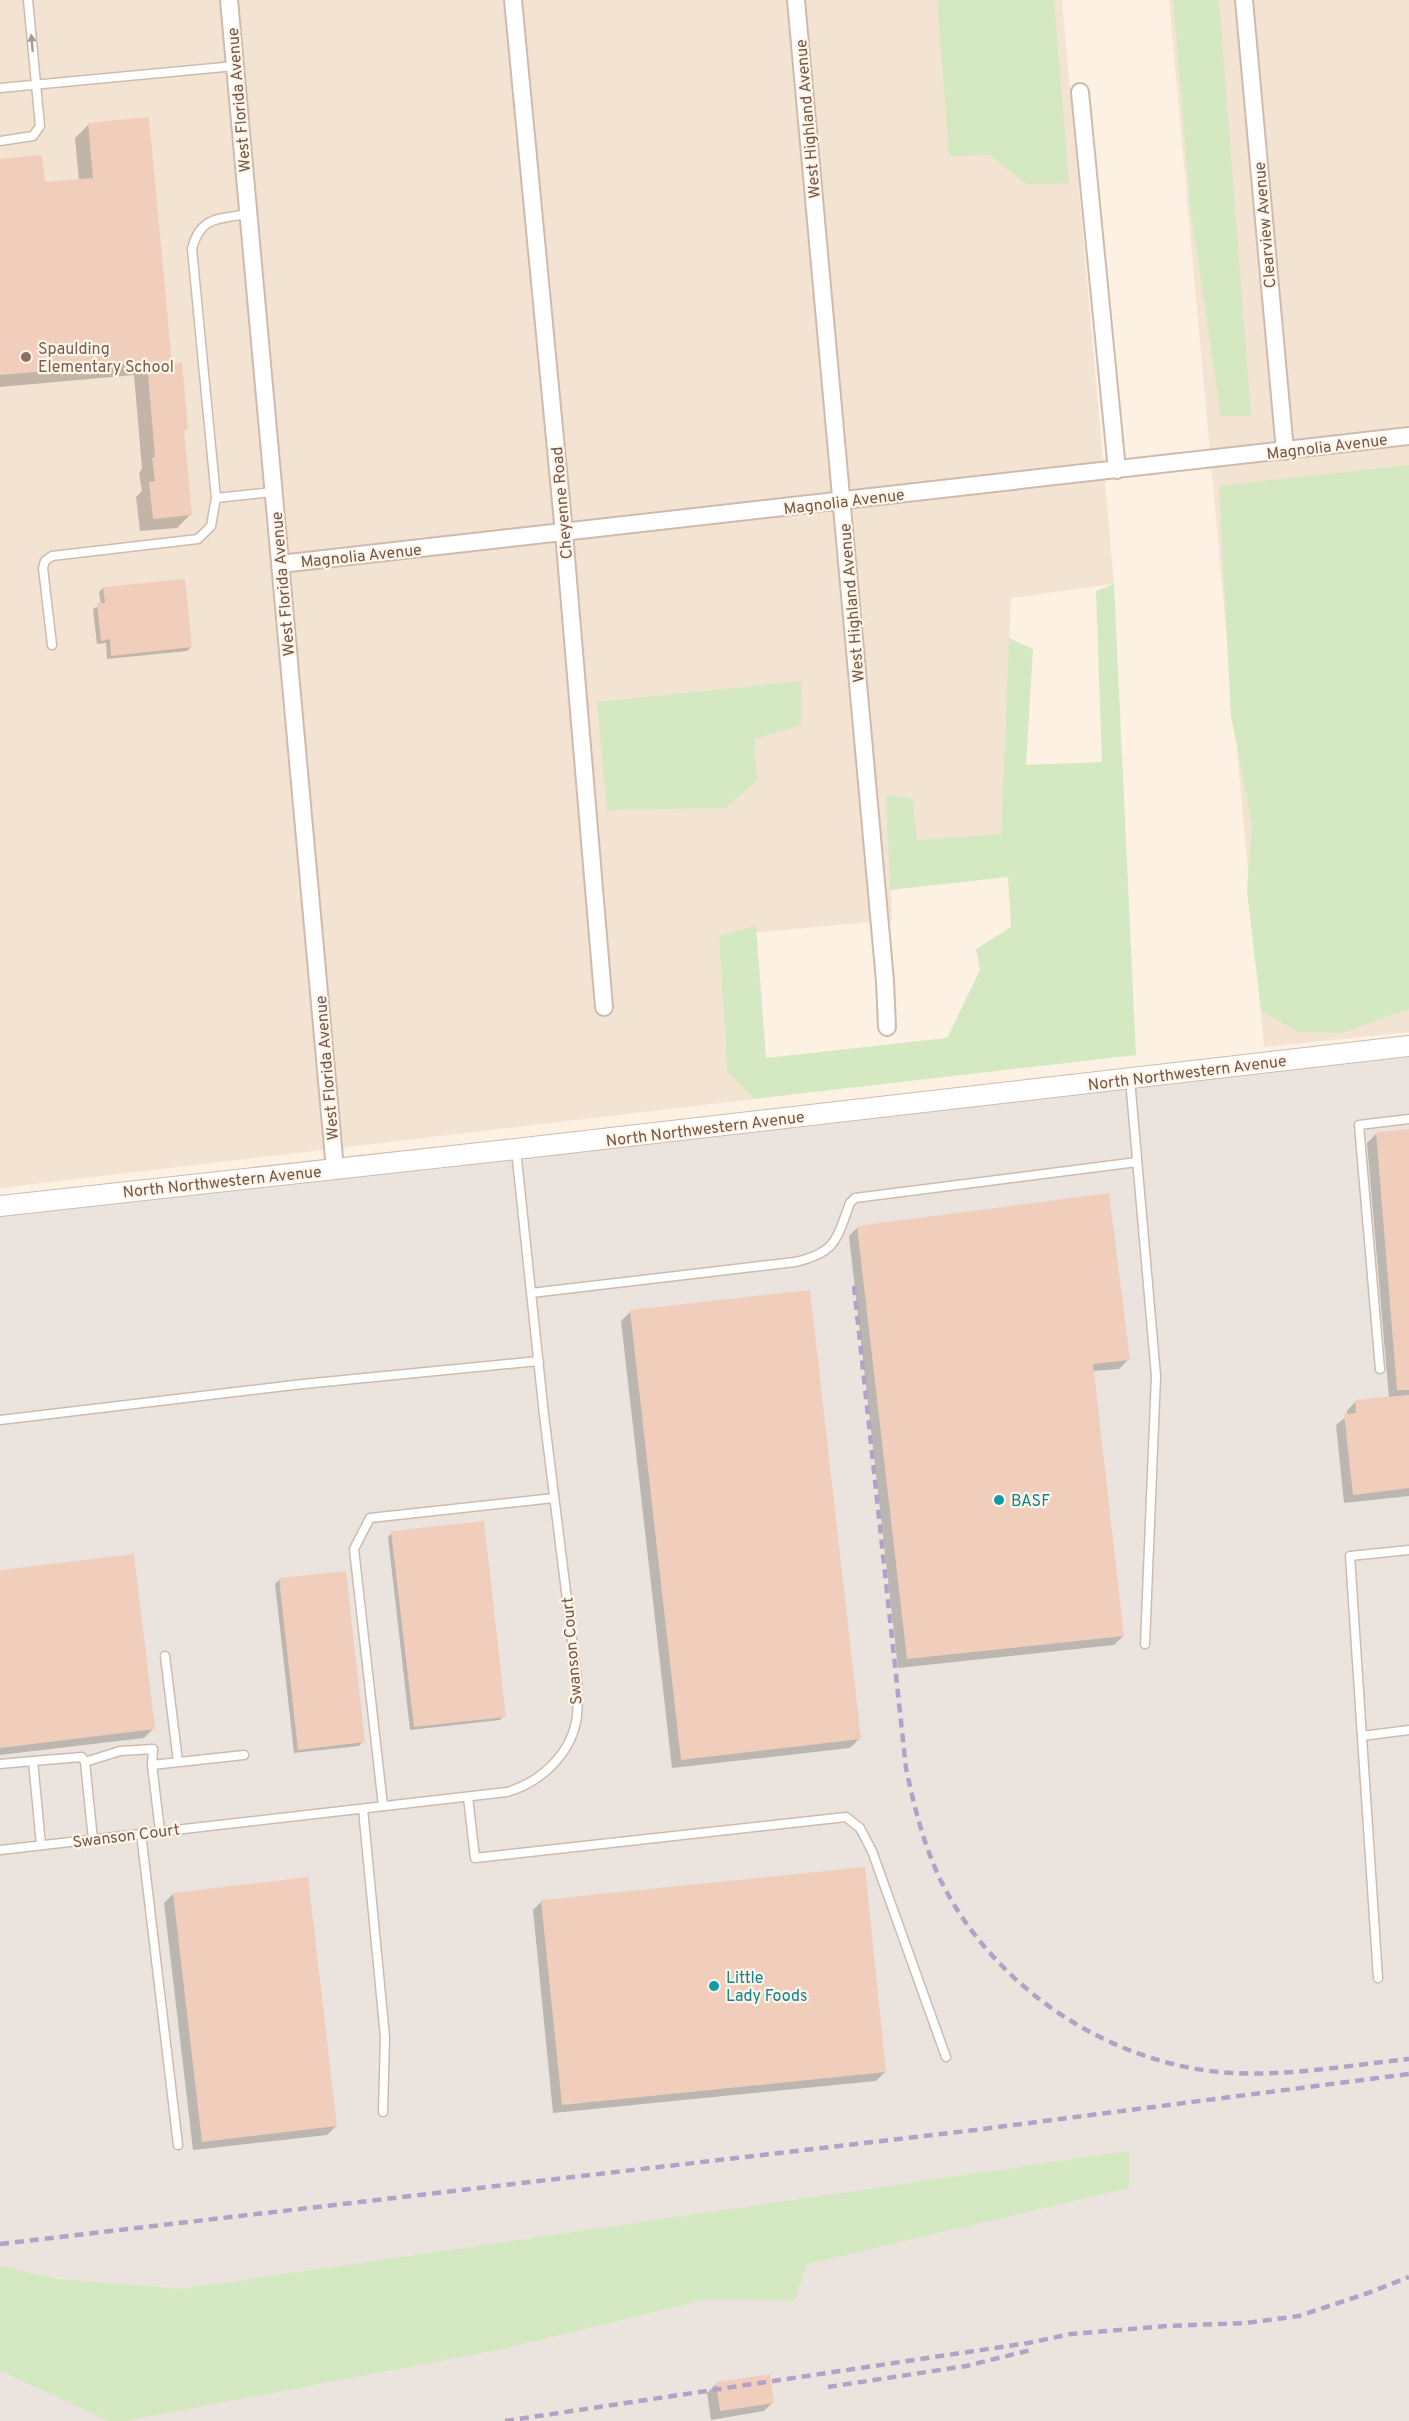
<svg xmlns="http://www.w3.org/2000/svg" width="1409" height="2421" font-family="Overpass,sans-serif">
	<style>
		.residential { fill: #f3e3d2 }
		.industrial { fill: #ebe4de }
		.green { fill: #d4e9c2 }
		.shadow { fill: #0003 }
		.building { fill: #f1cebb }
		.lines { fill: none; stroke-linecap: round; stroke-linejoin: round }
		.service-casing { stroke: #cfbbad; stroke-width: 11 }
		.minor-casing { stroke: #cfbbad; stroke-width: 20 }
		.tertiary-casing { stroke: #cfbbad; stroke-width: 22 }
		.service { stroke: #fff; stroke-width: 8 }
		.minor { stroke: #fff; stroke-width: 16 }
		.tertiary { stroke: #fff; stroke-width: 20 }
		.rail { stroke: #b3a2c5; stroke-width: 4.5; stroke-dasharray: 9 6; stroke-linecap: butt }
		.oneway { fill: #ac9a92 }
		.education-dot { fill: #8d6e63; stroke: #fff5e9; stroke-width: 2 }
		.culture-dot { fill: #0f9aa8; stroke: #fff5e9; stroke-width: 2 }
		.labels { text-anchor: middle; stroke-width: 4.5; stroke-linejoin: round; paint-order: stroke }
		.street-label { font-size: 16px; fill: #745749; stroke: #fff5e9 }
		.education-label { font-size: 16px; fill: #785e54; stroke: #fff5e9; text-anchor: start }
		.culture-label { font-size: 16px; fill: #0d838f; stroke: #fff5e9; text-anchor: start }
	</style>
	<rect width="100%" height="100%" fill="#fcf1e3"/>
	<path class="residential" d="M0 0H1062L1114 584 1011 598 1001 834 917 840 887 795 892 920 719 936 727 1070 754 1099 0 1188Z
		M1169 0H1409V1032L1264 1047Z"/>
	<path class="industrial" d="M1409 1040V2421H0V1201Z"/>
	<path class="green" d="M937 0H1054L1069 183 1026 184 990 155 949 156Z
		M1173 0H1219L1251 416H1221L1191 213Z
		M1409 465V1009L1342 1033 1299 1032 1261 1011 1247 890 1252 824 1231 716 1219 486Z
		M1114 584 1136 1055 754 1099 727 1071 719 936 756 926 766 1058 947 1038 980 970 976 949 1011 927 1008 877 890 890 886 795 913 799 917 840 1001 834 1009 638 1033 649 1026 765 1102 762 1096 591Z
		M802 681 801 725 754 739 757 780 726 808 607 810 597 702Z
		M1129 2151V2188L807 2264 794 2301 708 2299 503 2349 125 2421H109L0 2371V2267H6L57 2279 182 2289Z"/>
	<path class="shadow" d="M89 124 170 365 186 429 182 432 191 514 177 528 140 531 136 497 142 491 139 473 142 469 134 375 0 387V161L43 184 79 181 75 138Z
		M103 588 191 647 187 651 107 659 106 643 97 644 93 609 101 605 99 592Z
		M1409 1130V1496L1344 1503 1336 1425 1347 1416V1411L1356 1401 1389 1398 1367 1143 1376 1134Z
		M858 1227 1128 1360 1119 1369 1093 1371 1123 1636 1114 1645 898 1668 849 1236Z
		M630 1312 859 1739 850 1748 672 1768 621 1321Z
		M392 1533 504 1716 500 1720 410 1730 388 1537Z
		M0 1571 153 1729 144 1738 0 1755Z
		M280 1579 363 1741 359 1746 294 1753 275 1584Z
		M173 1894 336 2126 327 2135 193 2150 164 1903Z
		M542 1901 885 2072 876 2081 553 2113 533 1910Z
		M716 2384 773 2402 764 2411 711 2420 707 2393Z"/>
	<path class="building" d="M149 117 172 364 182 363 188 429 184 430 192 515 153 519 149 482 155 481 152 458 155 457 147 362 0 375V159L42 155 45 182 93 178 88 123Z
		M185 579 192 647 111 656 110 639 101 641 97 603H105L103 587Z
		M1409 1129V1390H1397L1376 1132Z
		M1109 1193 1130 1360 1093 1364 1124 1636 907 1659 857 1226Z
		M810 1290 861 1739 681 1760 630 1310Z
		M1409 1395V1488L1353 1495 1344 1414 1356 1413 1355 1400Z
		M484 1521 506 1717 414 1727 391 1531Z
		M134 1554 155 1729 0 1748V1570Z
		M346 1571 365 1742 298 1750 279 1578Z
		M865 1867 886 2072 562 2105 541 1900Z
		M308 1877 337 2126 202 2142 173 1893Z
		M770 2374 774 2403 720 2411 716 2382Z"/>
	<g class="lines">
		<g class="service-casing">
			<path id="service" d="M0 88 235 66
				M0 141 33 136 40 126 28 0
				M248 214C219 219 200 216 192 249L216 498 273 492
				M52 645 43 568 45 561 52 556 198 539 211 526 216 498
				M1130 1079 1156 1376 1145 1644
				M531 1293 795 1262C837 1252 836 1240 850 1203L855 1198 1137 1162
				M1380 1369 1359 1125 1409 1119
				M0 1420 303 1384 539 1361
				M165 1656 178 1762
				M1362 1736 1409 1730
				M0 1764 33 1761
				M468 1797 475 1858 846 1817 860 1828 872 1851 946 2057
				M383 1806 354 1549 370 1518 554 1498
				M363 1809 385 2037 383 2112
				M160 1831 152 1765 244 1755
				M141 1833 178 2145
				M93 1840 85 1762 120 1751 153 1749 152 1765
				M41 1845 33 1761 82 1757 85 1762
				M0 1850 507 1792C539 1783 569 1756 576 1722 579 1709 577 1694 577 1680L544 1415 516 1150
				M1378 1978 1350 1556 1409 1550"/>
		</g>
		<g class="minor-casing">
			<path id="minor" d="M229 0 335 1169
				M513 0 564 533 604 1007
				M796 0 885 981 887 1027
				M1244 0 1285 451
				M1080 92 1117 470
				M280 564 1409 436"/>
		</g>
		<g class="tertiary-casing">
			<path id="tertiary" d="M0 1206 516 1149 1409 1046"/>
		</g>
		<use href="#service" class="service"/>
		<use href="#minor" class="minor"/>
		<use href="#tertiary" class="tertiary"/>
		<path class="rail" d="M854 1286 906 1768C914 1806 923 1842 939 1877 992 1987 1110 2066 1232 2073 1291 2076 1351 2065 1409 2059
			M0 2244 967 2131 1409 2074
			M828 2387 966 2366 1031 2350
			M505 2421 1028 2343 1071 2334 1166 2326 1246 2323 1299 2316 1368 2293 1409 2277"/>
	</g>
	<defs><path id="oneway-solid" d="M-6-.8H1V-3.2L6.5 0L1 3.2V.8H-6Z" transform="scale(1.5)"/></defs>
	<use class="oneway" href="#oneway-solid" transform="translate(32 43) rotate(-95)"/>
	<circle class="education-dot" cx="26" cy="357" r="6"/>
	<g class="culture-dot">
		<circle cx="999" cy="1500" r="6"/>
		<circle cx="714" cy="1986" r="6"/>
	</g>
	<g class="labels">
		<g class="street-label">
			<text transform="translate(238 100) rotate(-95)" y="6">West Florida Avenue</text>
			<text transform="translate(807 119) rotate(-95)" y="6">West Highland Avenue</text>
			<text transform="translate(1264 225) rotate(-95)" y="6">Clearview Avenue</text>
			<text transform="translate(1327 446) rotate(-7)" y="6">Magnolia Avenue</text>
			<text transform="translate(844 501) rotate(-7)" y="6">Magnolia Avenue</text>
			<text transform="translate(561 503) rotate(-95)" y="6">Cheyenne Road</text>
			<text transform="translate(361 555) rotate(-6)" y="6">Magnolia Avenue</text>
			<text transform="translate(282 584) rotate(-95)" y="6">West Florida Avenue</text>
			<text transform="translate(851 603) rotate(-95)" y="6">West Highland Avenue</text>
			<text transform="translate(326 1068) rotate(-95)" y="6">West Florida Avenue</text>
			<text transform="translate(1187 1072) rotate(-7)" y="6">North Northwestern Avenue</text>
			<text transform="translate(705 1128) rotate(-7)" y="6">North Northwestern Avenue</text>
			<text transform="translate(222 1181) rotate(-6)" y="6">North Northwestern Avenue</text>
			<text transform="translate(571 1651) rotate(-95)" y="6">Swanson Court</text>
			<text transform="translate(126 1835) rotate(-7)" y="6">Swanson Court</text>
		</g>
		<g class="education-label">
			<text x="38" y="354">Spaulding<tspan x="38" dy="18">Elementary School</tspan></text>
		</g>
		<g class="culture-label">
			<text x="1011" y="1506">BASF</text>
			<text x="726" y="1983">Little<tspan x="726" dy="18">Lady Foods</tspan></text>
		</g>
	</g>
</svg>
